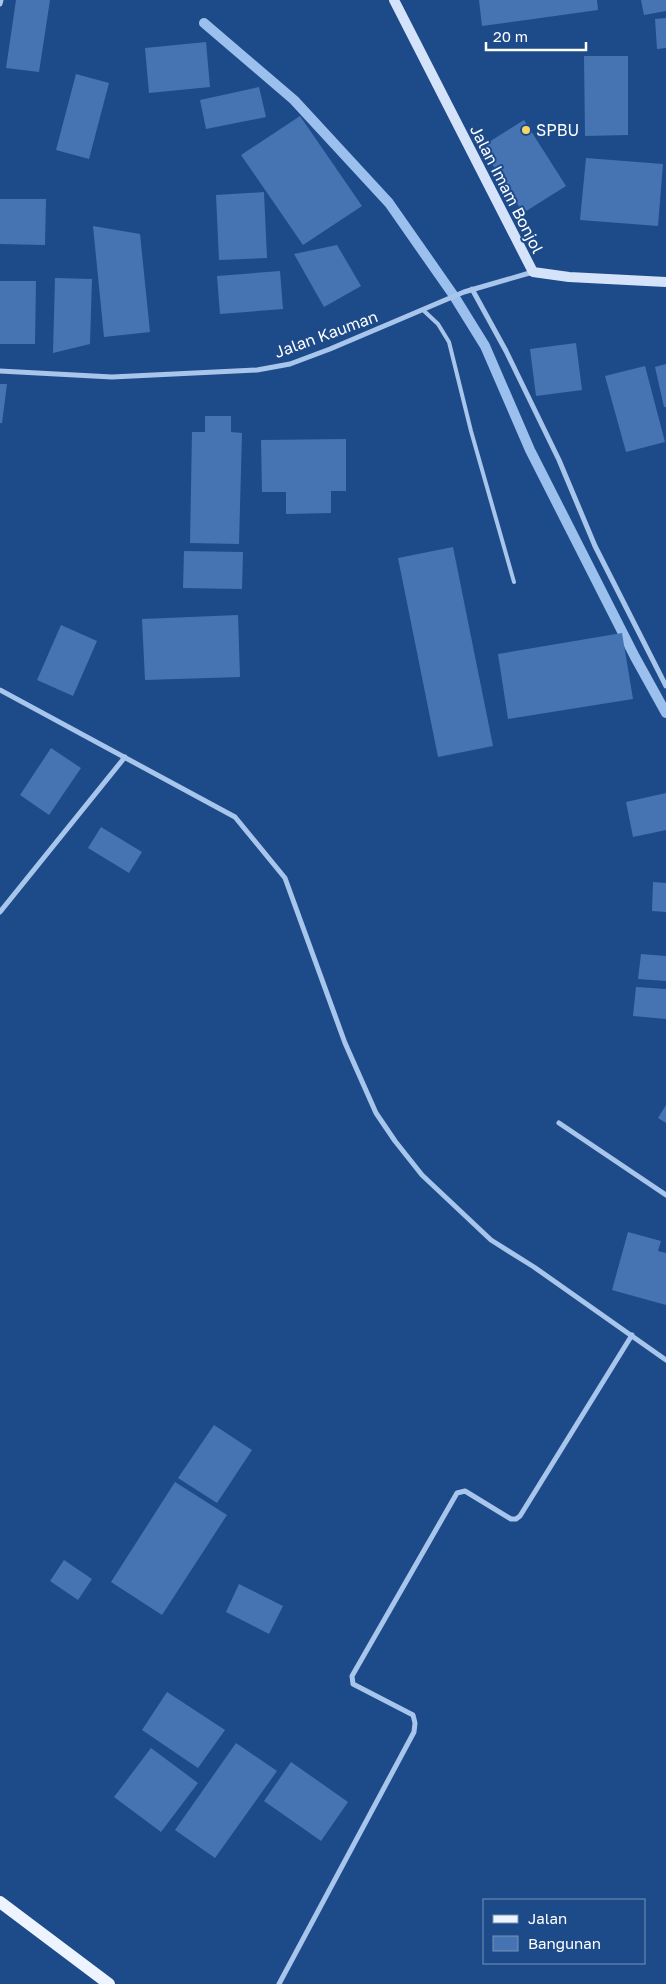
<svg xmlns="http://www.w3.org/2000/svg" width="666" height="1984" font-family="'Golos Text',sans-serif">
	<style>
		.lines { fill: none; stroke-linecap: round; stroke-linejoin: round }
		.stream { stroke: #9bc0ed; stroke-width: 10 }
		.building { fill: #4674b2 }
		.lane { stroke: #a8c5ec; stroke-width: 4 }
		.street { stroke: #a8c5ec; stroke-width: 5 }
		.secondary { stroke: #d4e3f9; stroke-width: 10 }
		.primary { stroke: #edf4ff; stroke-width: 12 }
		.poi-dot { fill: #fbd367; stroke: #1d4b89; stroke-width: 2 }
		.labels { text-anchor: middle; stroke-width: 4; stroke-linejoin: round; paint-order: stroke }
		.poi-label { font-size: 16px; fill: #fff; stroke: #1d4b89; text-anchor: start }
		.street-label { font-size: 16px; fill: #fff; stroke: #1d4b89 }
	</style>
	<rect width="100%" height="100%" fill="#1d4b89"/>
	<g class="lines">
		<path class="stream" d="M204 23 294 100 389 203 454 296 485 346 530 450 635 657 666 713"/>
	</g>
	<path class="building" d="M16 0H50L39 72 6 68Z
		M479 0H597L598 10 482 26Z
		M641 0H666V11L644 15Z
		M666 18V48L657 49 655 19Z
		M206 42 210 87 149 93 145 48Z
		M584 56H628V135L585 136Z
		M76 74 109 83 89 159 56 150Z
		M259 87 266 117 206 129 200 100Z
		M300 116 362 206 303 245 241 155Z
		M524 120 566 186 523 213 481 147Z
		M586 158 663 164 658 226 580 220Z
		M264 192 267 258 219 260 216 195Z
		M0 199H46L45 245 0 244Z
		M93 226 140 234 150 332 104 337Z
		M337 245 361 286 324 307 294 254Z
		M280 271 283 309 220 314 217 276Z
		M55 278 92 279 90 344 53 353Z
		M0 281H36L35 344H0Z
		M576 343 582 390 536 396 530 349Z
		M666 364V407H664L655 367Z
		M645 366 665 442 626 452 605 376Z
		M0 384H7L2 423H0Z
		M205 416H231V432L242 433 239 544 190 543 192 432H205Z
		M346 439V491H331V513L286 514V492H262L261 440Z
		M453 547 493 746 438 757 398 558Z
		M184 551 243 552 242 589 183 588Z
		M238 615 240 677 145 680 142 619Z
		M61 625 97 641 73 696 37 680Z
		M622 633 633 699 508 719 498 654Z
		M51 748 81 768 49 815 20 795Z
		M666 793V830L633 837 626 802Z
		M101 827 142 852 129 873 88 848Z
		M653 882 666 883V912L652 911Z
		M641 954 666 956V981L638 979Z
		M636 987 666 989V1019L633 1016Z
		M666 1105V1123L658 1118Z
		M628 1232 661 1241 658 1251 666 1253V1305L612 1290Z
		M214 1425 252 1450 217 1503 178 1478Z
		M175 1482 227 1515 162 1615 111 1582Z
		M64 1560 92 1579 78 1600 50 1581Z
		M239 1584 283 1606 269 1634 226 1612Z
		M167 1692 225 1730 198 1768 142 1730Z
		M236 1743 277 1771 215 1858 175 1830Z
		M151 1748 198 1783 161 1832 114 1797Z
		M291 1762 348 1802 321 1841 264 1801Z"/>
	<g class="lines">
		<path class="lane" d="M423 310 438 324 449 342 471 431 514 582"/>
		<path class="street" d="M0 4 1 0
			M472 289 506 351 559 460 595 546 666 686
			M0 371 112 377 257 370 290 364 330 349 464 292 533 272
			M0 690 235 817 285 878 345 1043 376 1113 395 1141 422 1175 491 1240 534 1267 666 1360
			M0 912 125 757
			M559 1123 666 1195
			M279 1984 414 1732 415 1723 413 1715 353 1684 352 1676 457 1493 465 1491 511 1519H516L520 1516 632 1335"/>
		<path class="secondary" d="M394 0 533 272 569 277 666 282"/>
		<path class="primary" d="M0 1902 109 1984"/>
	</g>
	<circle class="poi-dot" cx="526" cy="130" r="5"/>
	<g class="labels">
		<g class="poi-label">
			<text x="536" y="136">SPBU</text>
		</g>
		<g class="street-label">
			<text transform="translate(507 189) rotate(63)" y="6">Jalan Imam Bonjol</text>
			<text transform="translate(326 334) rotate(-20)" y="6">Jalan Kauman</text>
		</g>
	</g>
	<rect x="483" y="1899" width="162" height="65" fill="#1d4b89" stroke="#7793b8"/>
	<rect x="493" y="1915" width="25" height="8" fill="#edf4ff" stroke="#7793b8"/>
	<text x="528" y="1924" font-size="15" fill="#ffffff">Jalan</text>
	<rect x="493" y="1936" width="25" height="15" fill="#4674b2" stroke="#7793b8"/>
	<text x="528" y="1949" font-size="15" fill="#ffffff">Bangunan</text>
	<path d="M486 42v8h100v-8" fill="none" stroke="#ffffff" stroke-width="2.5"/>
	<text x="493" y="42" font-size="15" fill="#ffffff" stroke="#1d4b89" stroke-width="4" paint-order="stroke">20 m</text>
</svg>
